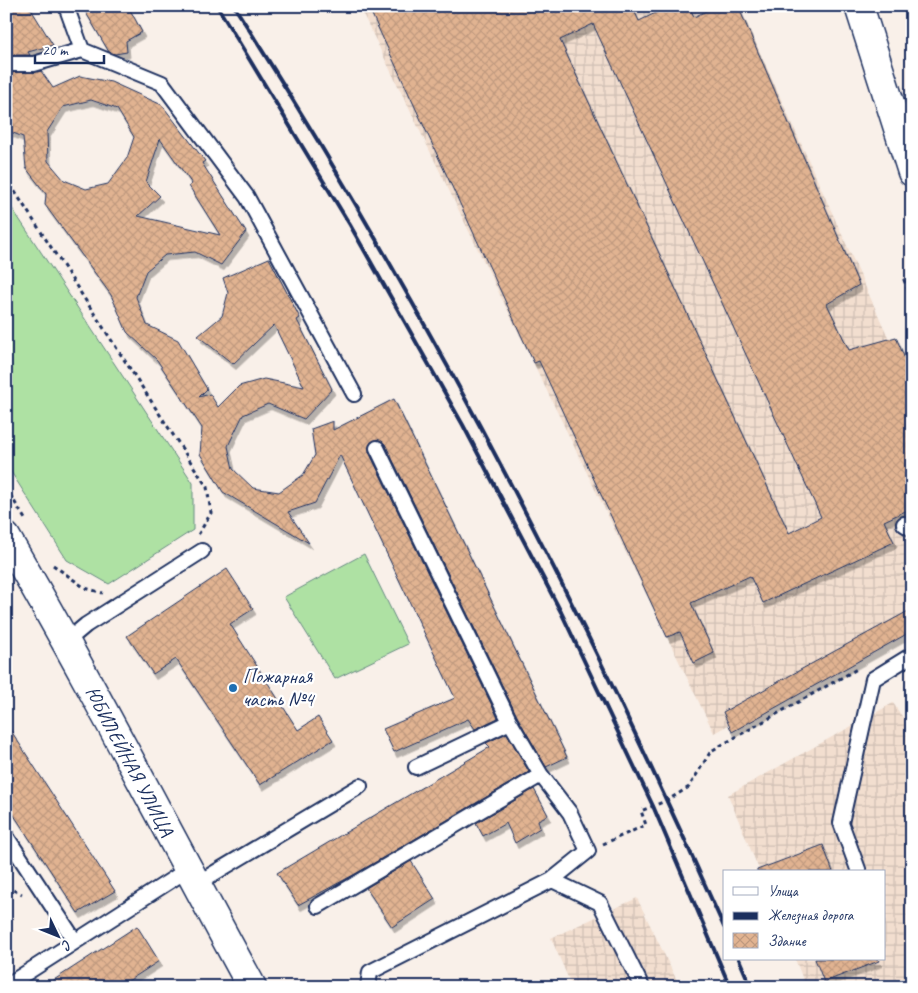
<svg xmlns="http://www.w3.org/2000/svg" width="918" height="993" font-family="Caveat,sans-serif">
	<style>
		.industrial { fill: url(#industrial-grid) }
		.grass { fill: #aee1a3; stroke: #648880 }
		.building { fill: url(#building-cross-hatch); stroke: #1b2f5e; fill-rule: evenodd; filter: url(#shadow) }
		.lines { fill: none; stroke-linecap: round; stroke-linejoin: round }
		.service-casing { stroke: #1b2f5e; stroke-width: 18 }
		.minor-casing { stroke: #1b2f5e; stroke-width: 31 }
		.trunk-casing { stroke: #1b2f5e; stroke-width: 31 }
		.path { stroke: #1b2f5e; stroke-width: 3; stroke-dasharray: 4 4; stroke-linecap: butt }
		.service { stroke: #fff; stroke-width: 14 }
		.minor { stroke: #fff; stroke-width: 28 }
		.trunk { stroke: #fff; stroke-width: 28 }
		.rail { stroke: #1b2f5e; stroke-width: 4 }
		.poi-dot { fill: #1f6fb2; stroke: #fff; stroke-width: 2 }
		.labels { text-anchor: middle; stroke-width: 4.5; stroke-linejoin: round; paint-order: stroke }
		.poi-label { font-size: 20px; fill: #1b2f5e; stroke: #fff; text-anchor: start }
		.street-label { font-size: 20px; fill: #1b2f5e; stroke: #fff }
	</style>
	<defs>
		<pattern id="industrial-grid" width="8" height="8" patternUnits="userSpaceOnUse" patternTransform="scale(1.25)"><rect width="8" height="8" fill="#f2decf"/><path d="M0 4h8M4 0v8" fill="none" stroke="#cfbfb4"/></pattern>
		<pattern id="building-cross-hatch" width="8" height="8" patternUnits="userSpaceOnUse" patternTransform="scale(1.25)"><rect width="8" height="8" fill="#e1b391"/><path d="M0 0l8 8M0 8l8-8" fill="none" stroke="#c09a7f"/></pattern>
		<filter id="shadow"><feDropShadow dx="3" dy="5.5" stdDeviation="0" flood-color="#0004"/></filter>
	</defs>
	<rect width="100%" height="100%" fill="#f9f0e9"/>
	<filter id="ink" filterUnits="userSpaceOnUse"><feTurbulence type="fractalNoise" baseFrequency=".02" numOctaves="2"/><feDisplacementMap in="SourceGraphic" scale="10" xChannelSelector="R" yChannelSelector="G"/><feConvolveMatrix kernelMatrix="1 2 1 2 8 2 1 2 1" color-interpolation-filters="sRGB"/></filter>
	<g filter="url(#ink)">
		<path class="industrial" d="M359 6H739L912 390V622L714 733Z
			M893 703 912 731V827L910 830 912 835V987H806L795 959H884V872H760L728 795Z
			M637 898 680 987H572L551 938Z"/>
		<path class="grass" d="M6 199 193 483V530L109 584 67 560 6 464Z
			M364 554 408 644 335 679 284 597Z"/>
		<path class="building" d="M6 6H29L53 45 28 52 30 55H6Z
			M82 6H128L142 32 126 41 127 52 115 54 109 52Z
			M368 6H632L639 21 670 6H689L694 17 716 6H738L859 285 827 304 849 350 896 337 912 376V508L884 521 894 542 763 603 750 576 691 603 714 653 694 663 680 632 667 637 539 361 534 363ZM593 24 821 517 789 533 560 40Z
			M41 71 53 88 80 76 111 82 162 105 205 161 202 163 246 232 221 265 195 252 165 255 146 271 136 297 147 325 178 340 207 389 199 397 210 394 218 407 239 386 264 379 304 387 274 325 233 364 198 336 222 316 228 293 223 278 269 258 300 318 297 320 332 389 304 419 268 404 243 415 228 446 233 469 253 488 279 492 303 475 315 455 311 429 333 421V430L394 399 567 757 546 767 518 718 385 444 377 439 370 444 369 452 498 718 475 729 468 719 394 752 383 729 455 698 340 455 315 503 288 512 309 543 223 492 200 454 202 428 157 360 127 332 111 295 45 205 46 194 26 168 23 137 6 130V73ZM91 100 117 109 134 137 127 158 108 184 86 189 64 180 48 161 47 132 63 107ZM160 139 192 184 189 186 220 235 138 216 160 196 146 182Z
			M227 569 253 609 230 624 298 730 318 717 333 740 260 785 176 659 153 674 127 636Z
			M912 609V631L732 732 723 712Z
			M6 723 115 891 78 913 6 803Z
			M507 733 529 772 357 873 298 905 277 873 490 747 486 743Z
			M534 789 548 815 538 820 540 828 515 843 506 823 483 836 476 823Z
			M823 845 833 872H757V870Z
			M411 861 435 899 392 927 366 888Z
			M137 926 159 961 119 987H43Z
			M815 959H878L879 961 824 982Z"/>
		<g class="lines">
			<g class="service-casing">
				<path id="service" d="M66 6 82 50
					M6 64H34L82 50 162 83 247 197 354 394
					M377 448 510 722 416 767
					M904 524 912 529
					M67 641 86 625 202 551
					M6 836 75 941
					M859 872 841 823 873 679 912 655
					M552 880 600 903 642 987
					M196 884 360 786
					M318 906 541 775
					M6 986 187 870
					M368 987 370 972 552 880 588 851 570 813 541 775 510 722"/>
			</g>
			<g class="minor-casing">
				<path id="minor" d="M6 537C92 684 170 837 252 987"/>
			</g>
			<g class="trunk-casing">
				<path id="trunk" d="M859 6 912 172"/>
			</g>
			<path class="path" d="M6 178 207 487 211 513 198 535
				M912 277 904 280 912 300
				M6 488 25 519
				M53 565 85 588 103 593
				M603 844 646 825 641 811 668 800 689 787 711 751 857 669
				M6 887 22 894"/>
			<use href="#service" class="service"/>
			<use href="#minor" class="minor"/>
			<use href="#trunk" class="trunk"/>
			<path class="rail" d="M217 6 350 225 463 425 561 612 653 806 730 987
				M234 6C422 299 583 609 724 927
				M739 959 751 987"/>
		</g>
	</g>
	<circle class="poi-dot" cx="233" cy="688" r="5"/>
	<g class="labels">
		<g class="poi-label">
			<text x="243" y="683">Пожарная<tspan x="243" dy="23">часть №4</tspan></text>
		</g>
		<g class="street-label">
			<text transform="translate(130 761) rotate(62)" y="7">ЮБИЛЕЙНАЯ УЛИЦА</text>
		</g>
	</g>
	<rect width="918" height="993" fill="none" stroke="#fff" stroke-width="25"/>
	<rect x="12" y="12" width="893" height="968" fill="none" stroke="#1b2f5e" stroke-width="2" filter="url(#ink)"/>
	<rect x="723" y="870" width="162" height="90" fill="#ffffff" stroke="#a4acbf"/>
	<rect x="733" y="887" width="25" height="8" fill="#ffffff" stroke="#a4acbf"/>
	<text x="768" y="896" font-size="15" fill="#1b2f5e">Улица</text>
	<rect x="733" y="912" width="25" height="8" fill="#1b2f5e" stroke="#a4acbf"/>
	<text x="768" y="920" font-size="15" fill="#1b2f5e">Железная дорога</text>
	<rect x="733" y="933" width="25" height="15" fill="url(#building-cross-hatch)" stroke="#a4acbf"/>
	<text x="768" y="946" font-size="15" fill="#1b2f5e">Здание</text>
	<g transform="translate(58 936) rotate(133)" stroke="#ffffff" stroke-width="4" paint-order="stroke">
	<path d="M0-4L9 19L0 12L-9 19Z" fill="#1b2f5e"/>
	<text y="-8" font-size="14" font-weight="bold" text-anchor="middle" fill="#1b2f5e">С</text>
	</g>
	<path d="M35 55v8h69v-8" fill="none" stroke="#1b2f5e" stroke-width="2.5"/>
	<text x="42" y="55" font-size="15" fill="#1b2f5e" stroke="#ffffff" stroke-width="4" paint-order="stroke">20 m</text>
</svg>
